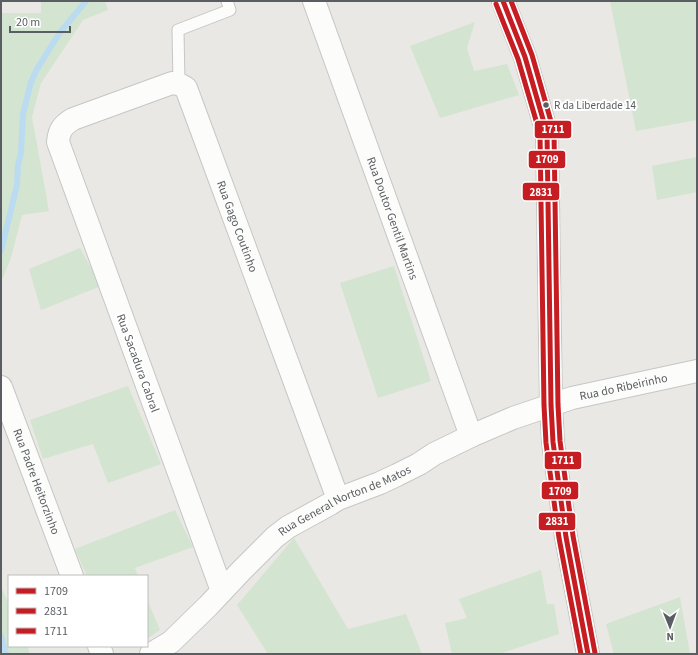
<svg xmlns="http://www.w3.org/2000/svg" width="698" height="655" font-family="'Source Sans 3',sans-serif">
	<style>
		.green { fill: #d3e4d0 }
		.lines { fill: none; stroke-linecap: round; stroke-linejoin: round }
		.stream { stroke: #bbdbf0; stroke-width: 6 }
		.service-casing { stroke: #c6c6c6; stroke-width: 13 }
		.minor-casing { stroke: #c6c6c6; stroke-width: 24 }
		.secondary-casing { stroke: #c6c6c5; stroke-width: 24 }
		.service { stroke: #fcfcfb; stroke-width: 11 }
		.minor { stroke: #fcfcfb; stroke-width: 22 }
		.secondary { stroke: #fcfcfb; stroke-width: 22 }
		.bus-1-casing { stroke: #fff; stroke-width: 8 }
		.bus-2-casing { stroke: #fff; stroke-width: 8 }
		.bus-3-casing { stroke: #fff; stroke-width: 8 }
		.bus-1 { stroke: #c61d23; stroke-width: 5 }
		.bus-2 { stroke: #c61d23; stroke-width: 5 }
		.bus-3 { stroke: #c61d23; stroke-width: 5 }
		.bus-dot { fill: #5a5d61; stroke: #fff; stroke-width: 1.5 }
		.labels { text-anchor: middle; stroke-width: 4; stroke-linejoin: round; paint-order: stroke }
		.bus-label { font-size: 11px; fill: #5a5d61; stroke: #fff; text-anchor: start }
		.street-label { font-size: 12px; fill: #5a5d61; stroke: #fff }
		.line-badge { stroke: #fff; stroke-width: 1.5 }
		.badge-label { font-size: 11px; text-anchor: middle; font-weight: bold; fill: #fff }
	</style>
	<rect width="100%" height="100%" fill="#e9e8e4"/>
	<path class="green" d="M41 1H105L108 10 83 20 41 83 32 117 49 211 22 215 11 258 1 282V13H41Z
		M610 1H697V120L636 131Z
		M475 22 467 48 474 71 507 64 519 95 440 118 410 46Z
		M697 157V192L657 200 652 166Z
		M80 248 101 286 41 310 29 269Z
		M394 266 431 381 378 398 340 283Z
		M128 386 161 464 108 483 93 444 43 459 30 420Z
		M175 510 193 547 135 568 138 576H87L75 549Z
		M294 538 348 629 406 614 422 654H268L237 605Z
		M541 570 547 604H554L559 634 499 654H452L445 623 467 618 459 599Z
		M1 586 9 605V646H27L30 654H1Z
		M680 597 690 654H614L606 624Z
		M147 599 160 630 147 639Z"/>
	<g class="lines">
		<path class="stream" d="M1 251 17 185 18 165 21 153 23 114 31 82 37 69 55 40 62 30 86 1
			M1 636 6 654"/>
		<g class="service-casing">
			<path id="service" d="M179 84 178 30 230 10 227 1"/>
		</g>
		<g class="minor-casing">
			<g id="minor">
				<path id="s1" d="M314 1 471 436"/>
				<path id="s2" d="M1 387 72 576"/>
				<path id="s3" d="M222 591 58 142C59 130 63 125 73 119L172 83 179 84 186 88 338 499"/>
				<path d="M99 646 102 654"/>
				<path id="s4" d="M151 654 171 642 208 606 242 570 275 537 288 527 330 504 338 499 380 483 397 475 419 464 434 454 471 436 513 418 572 398 697 371"/>
			</g>
		</g>
		<g class="secondary-casing">
			<path id="secondary" d="M503 1 525 57 547 133 551 405 553 442 566 537 588 654"/>
		</g>
		<use href="#service" class="service"/>
		<use href="#minor" class="minor"/>
		<use href="#secondary" class="secondary"/>
		<g class="bus-1-casing">
			<path id="bus-1" d="M503 1 525 57 547 133 551 405 553 442 566 537 588 654"/>
		</g>
		<g class="bus-2-casing">
			<path id="bus-2" d="M496 4 518 59 540 134 544 405 546 443 559 538 581 654"/>
		</g>
		<g class="bus-3-casing">
			<path id="bus-3" d="M511 1 532 55 554 132 558 405 560 441 573 536 595 653"/>
		</g>
		<use href="#bus-1" class="bus-1"/>
		<use href="#bus-2" class="bus-2"/>
		<use href="#bus-3" class="bus-3"/>
	</g>
	<circle class="bus-dot" cx="546" cy="105" r="3.5"/>
	<g class="labels">
		<g class="bus-label">
			<text x="554" y="109">R da Liberdade 14</text>
		</g>
		<g class="street-label">
			<text dy="4" stroke="none"><textPath href="#s1" startOffset="231">Rua Doutor Gentil Martins</textPath></text>
			<text dy="4" stroke="none"><textPath href="#s3" startOffset="775">Rua Gago Coutinho</textPath></text>
			<text transform="translate(138 363) rotate(70)" y="4">Rua Sacadura Cabral</text>
			<text dy="4" stroke="none"><textPath href="#s4" startOffset="553">Rua do Ribeirinho</textPath></text>
			<text dy="4" stroke="none"><textPath href="#s2" startOffset="101">Rua Padre Heitorzinho</textPath></text>
			<text dy="4" stroke="none"><textPath href="#s4" startOffset="250">Rua General Norton de Matos</textPath></text>
		</g>
	</g>
	<g class="line-badge">
		<rect x="534" y="120" width="38" height="19" rx="4" fill="#c61d23"/>
		<rect x="528" y="150" width="38" height="19" rx="4" fill="#c61d23"/>
		<rect x="522" y="182" width="38" height="19" rx="4" fill="#c61d23"/>
		<rect x="544" y="451" width="38" height="19" rx="4" fill="#c61d23"/>
		<rect x="541" y="481" width="38" height="19" rx="4" fill="#c61d23"/>
		<rect x="538" y="512" width="38" height="19" rx="4" fill="#c61d23"/>
	</g>
	<g class="badge-label">
		<text x="553" y="133">1711</text>
		<text x="547" y="163">1709</text>
		<text x="541" y="196">2831</text>
		<text x="563" y="464">1711</text>
		<text x="560" y="495">1709</text>
		<text x="557" y="525">2831</text>
	</g>
	<rect width="698" height="655" fill="none" stroke="#5a5d61" stroke-width="4"/>
	<rect x="8" y="575" width="140" height="72" fill="#ffffff" stroke="#bdbec0"/>
	<rect x="16" y="588" width="20" height="6" fill="#c61d23" stroke="#bdbec0"/>
	<text x="44" y="595" font-size="12" fill="#5a5d61">1709</text>
	<rect x="16" y="608" width="20" height="6" fill="#c61d23" stroke="#bdbec0"/>
	<text x="44" y="615" font-size="12" fill="#5a5d61">2831</text>
	<rect x="16" y="628" width="20" height="6" fill="#c61d23" stroke="#bdbec0"/>
	<text x="44" y="635" font-size="12" fill="#5a5d61">1711</text>
	<g transform="translate(670 627) rotate(179)" stroke="#ffffff" stroke-width="3" paint-order="stroke">
	<path d="M0-3L7 15L0 10L-7 15Z" fill="#5a5d61"/>
	<text y="-6" font-size="11" font-weight="bold" text-anchor="middle" fill="#5a5d61">N</text>
	</g>
	<path d="M10 26v6h60v-6" fill="none" stroke="#5a5d61" stroke-width="2"/>
	<text x="16" y="26" font-size="12" fill="#5a5d61" stroke="#ffffff" stroke-width="3" paint-order="stroke">20 m</text>
</svg>
